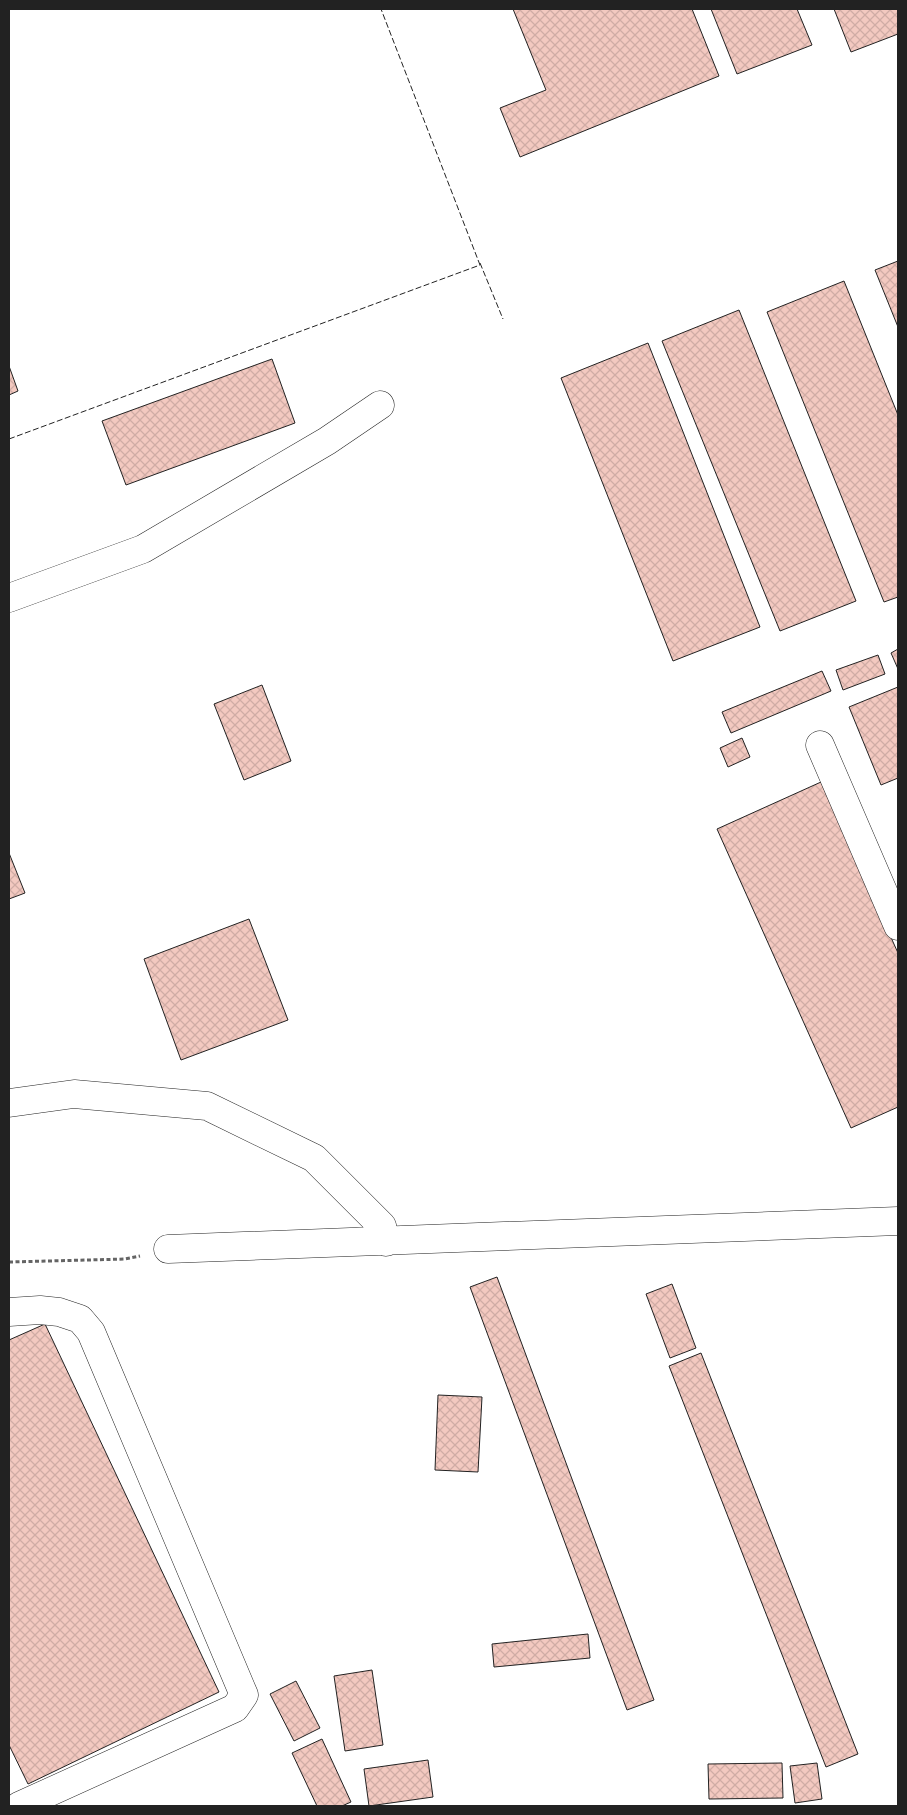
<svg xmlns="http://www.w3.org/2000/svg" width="907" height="1815" font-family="'Source Sans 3',sans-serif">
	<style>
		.building { fill: url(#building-cross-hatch); stroke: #222 }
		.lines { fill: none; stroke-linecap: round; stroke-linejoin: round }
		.minor-casing { stroke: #222; stroke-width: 29 }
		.path { stroke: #646464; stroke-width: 3; stroke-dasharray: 4 2.5; stroke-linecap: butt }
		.minor { stroke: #fff; stroke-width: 28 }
		.fence { stroke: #222; stroke-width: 1; stroke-dasharray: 6 2.5; stroke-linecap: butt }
	</style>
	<defs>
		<pattern id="building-cross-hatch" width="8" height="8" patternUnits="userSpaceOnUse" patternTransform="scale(1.25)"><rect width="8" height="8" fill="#f3c9c0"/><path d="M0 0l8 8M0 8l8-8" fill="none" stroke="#d0aca5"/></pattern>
	</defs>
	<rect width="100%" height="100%" fill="#fff"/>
	<path class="building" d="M513 9H692L719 76 520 157 500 108 546 90Z
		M711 9H797L812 45 737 74Z
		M834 9H898V34L851 52Z
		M898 261V327L875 270Z
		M844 281 898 415V597L884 602 767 312Z
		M739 310 856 601 780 631 662 341Z
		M648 343 760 627 673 661 561 378Z
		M272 359 295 423 126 485 102 421Z
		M9 366 18 391 9 395Z
		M898 649V669L891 653Z
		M878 655 885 674 843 690 836 670Z
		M822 671 831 691 731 733 722 712Z
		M262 685 291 761 244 780 214 704Z
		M898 687V778L881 785 849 707Z
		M742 738 750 757 728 767 720 748Z
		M821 782 898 953V1107L851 1128 717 829Z
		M9 853 25 893 9 899Z
		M249 919 288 1020 181 1060 144 959Z
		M497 1277 654 1700 627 1710 470 1287Z
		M672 1284 696 1348 670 1358 646 1294Z
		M45 1324 219 1692 28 1784 9 1745V1340Z
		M701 1353 858 1754 826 1767 669 1366Z
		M438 1395 482 1397 478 1472 435 1470Z
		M588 1634 590 1658 494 1667 492 1644Z
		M372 1670 383 1745 345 1751 334 1676Z
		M296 1681 320 1728 294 1741 270 1694Z
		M322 1739 351 1802 342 1806H317L292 1753Z
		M428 1760 433 1797 369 1806 364 1769Z
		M782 1763 783 1798 709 1799 708 1764Z
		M817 1763 822 1799 795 1803 790 1766Z"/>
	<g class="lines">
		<g class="minor-casing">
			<path id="minor" d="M9 598 143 549 327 441 380 405
				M820 745 898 926
				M9 1103 74 1094 207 1106 314 1158 382 1226 386 1242
				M168 1249 898 1221
				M9 1312 40 1310 59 1312 80 1319 91 1332 244 1695 235 1708 19 1806"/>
		</g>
		<path class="path" d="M9 1262 125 1259 140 1256"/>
		<use href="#minor" class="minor"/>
		<path class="fence" d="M480 263 503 319
			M9 439 480 265 381 9"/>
	</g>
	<rect width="907" height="1815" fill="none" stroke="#222222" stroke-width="20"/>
</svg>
